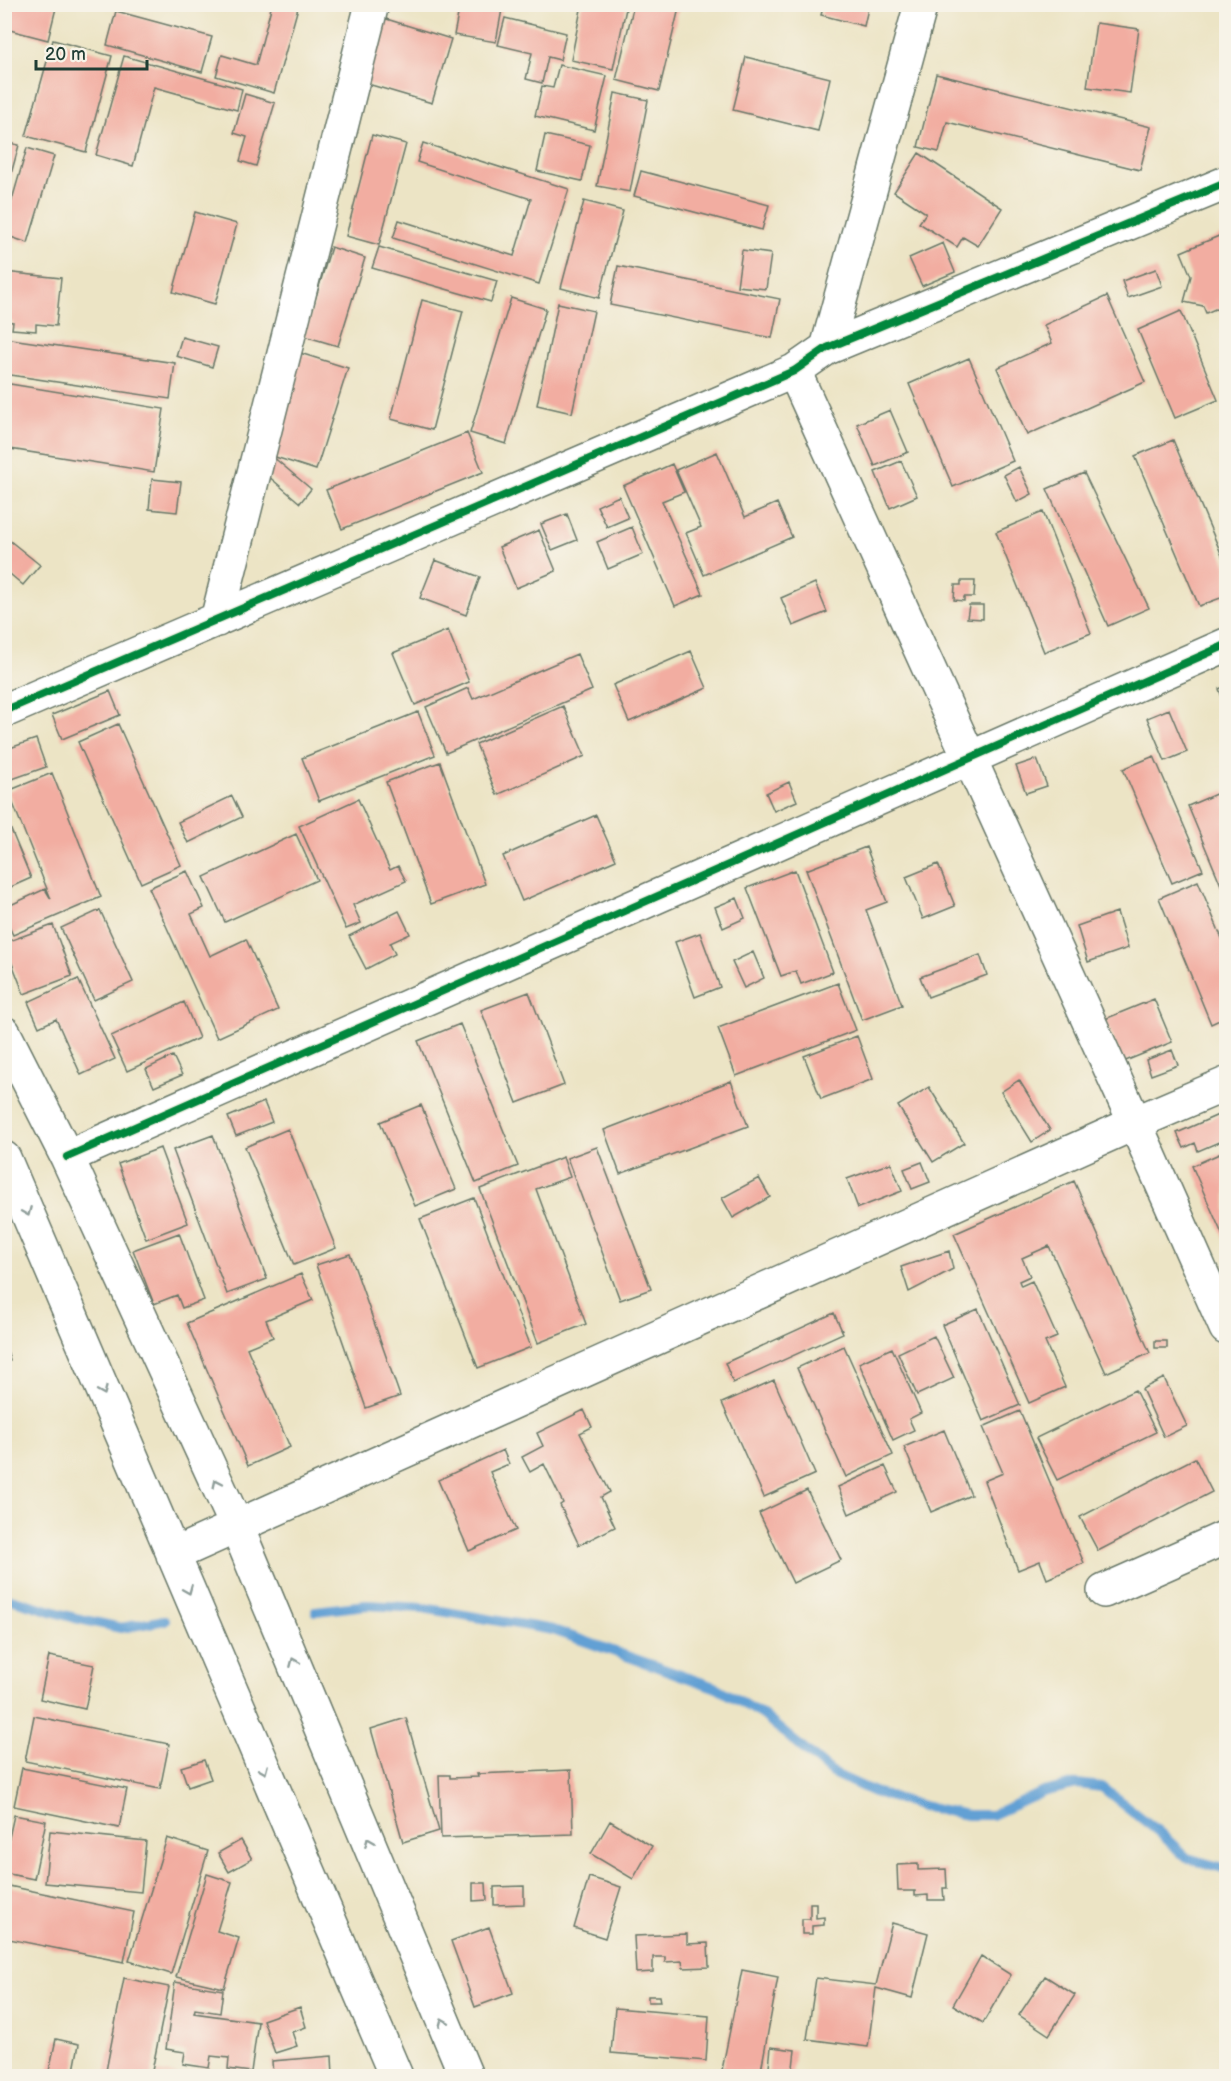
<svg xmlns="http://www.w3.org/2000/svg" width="1231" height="2081" font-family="'Balsamiq Sans',sans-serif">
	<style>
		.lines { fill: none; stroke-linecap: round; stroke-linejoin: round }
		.stream { stroke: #62a0d4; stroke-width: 10 }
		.building { fill: #f2ada1 }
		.minor-casing { stroke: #677767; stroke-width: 36 }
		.minor { stroke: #fff; stroke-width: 33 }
		.cycleway-casing { stroke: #f7f3e8; stroke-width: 11 }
		.cycleway { stroke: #00873e; stroke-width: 8 }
		.oneway { stroke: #8f9e9a }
	</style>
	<rect width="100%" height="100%" fill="#f7f3e8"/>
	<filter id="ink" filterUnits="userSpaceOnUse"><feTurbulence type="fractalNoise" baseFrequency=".0167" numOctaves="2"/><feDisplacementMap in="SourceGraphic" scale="12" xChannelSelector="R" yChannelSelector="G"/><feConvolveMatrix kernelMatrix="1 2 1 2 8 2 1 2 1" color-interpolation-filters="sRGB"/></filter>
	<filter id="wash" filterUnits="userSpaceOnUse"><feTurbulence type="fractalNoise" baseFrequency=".008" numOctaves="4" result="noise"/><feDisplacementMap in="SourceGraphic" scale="24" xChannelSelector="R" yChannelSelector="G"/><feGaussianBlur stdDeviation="1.35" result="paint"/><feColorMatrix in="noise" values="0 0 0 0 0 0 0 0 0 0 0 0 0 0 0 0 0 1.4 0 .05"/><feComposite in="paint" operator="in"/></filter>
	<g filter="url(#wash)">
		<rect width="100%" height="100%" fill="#ece4c5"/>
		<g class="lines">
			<path class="stream" d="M4 1597 75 1618 121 1628 165 1620
				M316 1611 366 1605 423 1608 553 1630 717 1688 763 1715 832 1773 874 1792 922 1806 967 1815H992L1043 1792 1077 1784 1102 1787 1159 1832 1187 1858 1226 1869"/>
		</g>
		<g id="blocks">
			<path class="building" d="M13 4H57L48 40 6 29Z
				M272 4H299L274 93 216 76 222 55 256 65Z
				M460 4H503L496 42 454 35Z
				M582 4H627L613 69 571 60Z
				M634 4H680L659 91 616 80Z
				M824 4H869L864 26 821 15Z
				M116 11 212 37 202 72 107 45Z
				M380 17 451 39 432 103 361 82Z
				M505 18 566 33 560 60 548 57 542 83 526 79 532 53 498 45Z
				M1096 23 1139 29 1130 93 1087 87Z
				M53 40 112 56 86 152 26 136Z
				M124 56 242 89 237 110 154 87 133 166 96 155Z
				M746 57 830 78 818 131 733 110Z
				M559 65 607 76 594 130 535 116 542 86 553 88Z
				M936 74 1151 127 1140 170 947 122 939 152 918 147Z
				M615 93 648 100 630 192 597 186Z
				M245 94 275 103 256 166 240 161 247 137 234 133Z
				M372 135 406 144 379 245 346 236Z
				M545 135 590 145 582 181 537 171Z
				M4 142 19 145 5 196H4Z
				M423 143 569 189 539 284 393 238 399 220 514 256 531 199 417 162Z
				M27 148 54 156 28 243 5 235V224Z
				M919 153 1002 208 978 246 963 237 957 247 919 223 926 213 894 192Z
				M641 171 769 205 762 230 634 196Z
				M584 201 623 211 599 298 561 288Z
				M195 212 237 224 215 304 173 292Z
				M1226 233V312L1215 309 1206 313 1203 306 1184 302 1191 276 1181 252Z
				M943 243 955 272 922 286 909 258Z
				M331 247 365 258 338 346 304 336Z
				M379 247 497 281 491 302 372 268Z
				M742 250 771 254 766 289 737 286Z
				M618 266 780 299 772 338 610 305Z
				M1156 269 1162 286 1128 298 1122 281Z
				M4 272 61 278 56 326 36 324V331L12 329 13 322 4 321Z
				M1107 296 1145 382 1027 435 997 368 1052 343 1044 325Z
				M511 298 546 309 506 444 470 433Z
				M422 300 463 311 432 430 391 419Z
				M558 303 594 311 572 413 537 405Z
				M1181 311 1218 400 1175 418 1138 330Z
				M182 337 218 347 212 367 176 356Z
				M4 338 175 363 170 399 4 374Z
				M300 353 348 368 316 470 269 455Z
				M969 358 1013 461 953 487 909 384Z
				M4 383 164 409 154 472 4 448Z
				M890 410 908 452 875 466 857 424Z
				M467 433 483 472 342 529 326 490Z
				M1173 440 1226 565V596L1199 606 1135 456Z
				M717 452 745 517 777 503 792 537 704 575 686 533 701 527 676 470Z
				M272 456 311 489 300 503 261 470Z
				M901 461 917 496 890 508 875 472Z
				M672 464 684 492 662 501 703 594 675 606 623 486Z
				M1019 467 1032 494 1017 502 1004 475Z
				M1084 473 1149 608 1108 626 1047 489Z
				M152 479 181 482 177 512 149 509Z
				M619 496 628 518 607 527 597 506Z
				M1043 512 1091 633 1044 652 996 532Z
				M567 514 577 540 552 550 541 524Z
				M632 527 643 554 608 569 597 542Z
				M539 530 556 571 516 588 499 547Z
				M4 536 40 565 23 585 4 569Z
				M435 560 480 577 466 615 420 598Z
				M961 581H975L974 597H964V601L954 600 955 585H961Z
				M815 583 827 612 793 626 781 598Z
				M969 605H983V619L967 618Z
				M448 630 469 682 415 705 393 653Z
				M691 651 707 688 629 722 613 685Z
				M577 654 592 690 446 753 426 707 468 688 473 699Z
				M1226 686V708L1219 689Z
				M110 691 120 715 62 739 52 715Z
				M563 706 585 756 497 795 476 744Z
				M1169 709 1187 752 1165 761 1147 718Z
				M418 712 435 755 319 801 302 758Z
				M118 724 181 865 141 883 78 742Z
				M36 739 46 767 4 782V750Z
				M1154 756 1203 870 1172 883 1123 769Z
				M1037 759 1047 786 1026 793 1016 766Z
				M440 762 485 884 431 904 386 782Z
				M52 773 101 897 13 935 4 916V908L45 889 51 899 8 791Z
				M789 782 797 801 774 811 766 793Z
				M1225 790 1226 794V897L1188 806Z
				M232 796 242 817 188 843 178 822Z
				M358 799 390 870 398 866 406 881 353 905 361 923 346 929 299 826Z
				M4 813 31 878 4 890Z
				M596 815 616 860 522 901 503 856Z
				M296 834 317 880 225 922 204 877Z
				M866 847 887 902 866 910 902 1005 862 1020 806 870Z
				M938 864 955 906 923 919 906 877Z
				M795 870 833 972 801 984 796 971 781 976 747 888Z
				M187 871 204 908 191 914 210 956 246 939 278 1010 217 1038 149 888Z
				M1198 881 1226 948V1017L1211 1024 1159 898Z
				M737 898 745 918 723 928 715 907Z
				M100 910 133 982 94 1000 61 928Z
				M399 911 410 934 390 943 395 954 366 969 349 936Z
				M1117 912 1128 948 1088 962 1077 926Z
				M53 925 72 976 24 994 4 943Z
				M700 933 720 987 695 997 675 942Z
				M753 952 764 978 744 988 732 962Z
				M980 955 987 975 928 997 920 977Z
				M78 979 115 1059 81 1075 56 1019 39 1027 28 1002Z
				M838 983 856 1030 736 1076 718 1028Z
				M529 992 564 1085 517 1103 481 1010Z
				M1154 999 1172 1042 1123 1062 1105 1019Z
				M184 1002 199 1038 127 1071 111 1036Z
				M460 1024 518 1166 476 1183 418 1041Z
				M857 1036 873 1079 821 1099 804 1056Z
				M1172 1050 1178 1065 1151 1075 1146 1060Z
				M173 1056 182 1075 154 1087 146 1069Z
				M1019 1080 1050 1130 1032 1142 1001 1092Z
				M731 1081 748 1126 620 1174 604 1130Z
				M929 1087 964 1143 933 1162 898 1106Z
				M264 1102 272 1122 236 1136 228 1117Z
				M421 1105 456 1189 415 1206 380 1122Z
				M1225 1112 1226 1139 1198 1151 1195 1143 1184 1148 1177 1133Z
				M288 1129 336 1248 294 1265 245 1147Z
				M213 1135 267 1279 227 1294 173 1150Z
				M597 1147 651 1289 620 1300 567 1158Z
				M160 1148 188 1223 146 1239 118 1164Z
				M1226 1151V1243L1192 1166Z
				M563 1157 570 1177 536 1189 586 1324 538 1343 480 1189Z
				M922 1162 930 1182 912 1189 904 1169Z
				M891 1163 902 1191 858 1208 847 1179Z
				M759 1178 770 1197 733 1218 722 1198Z
				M1074 1181 1150 1353 1106 1373 1049 1246 1022 1258 1030 1276 1019 1281 1021 1286 1032 1281 1057 1337 1045 1342 1065 1387 1029 1403 954 1234Z
				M474 1198 531 1347 478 1368 420 1219Z
				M179 1233 204 1300 182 1308 177 1295 154 1304 133 1250Z
				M949 1251 953 1269 909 1292 901 1267Z
				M350 1254 400 1396 366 1408 316 1265Z
				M301 1274 313 1300 266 1320 273 1337 247 1348 290 1447 248 1466 187 1323Z
				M978 1309 1020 1405 983 1421 942 1325Z
				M834 1313 843 1333 733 1383 725 1363Z
				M934 1336 954 1378 917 1395 898 1353Z
				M4 1340 10 1361 4 1362Z
				M1155 1341H1167V1348H1155Z
				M844 1346 893 1455 846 1477 797 1368Z
				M892 1348 921 1413 909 1419 914 1430 893 1440 859 1363Z
				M1164 1378 1187 1426 1164 1437 1142 1389Z
				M774 1380 815 1474 764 1497 722 1403Z
				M1135 1390 1156 1432 1057 1480 1036 1438Z
				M584 1410 592 1427 580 1433 610 1492 601 1497 615 1527 579 1545 560 1505 563 1503 544 1464 530 1472 522 1457 543 1446 537 1433Z
				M1020 1411 1084 1563 1047 1579 1040 1561 1018 1570 984 1481 1003 1473 983 1427Z
				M944 1430 971 1495 931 1512 904 1447Z
				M503 1450 509 1464 490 1472 516 1530 469 1551 438 1480Z
				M1195 1458 1212 1492 1098 1551 1080 1517Z
				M885 1466 897 1492 849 1514 838 1487Z
				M807 1490 841 1560 793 1583 759 1513Z
				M49 1656 94 1665 85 1709 40 1699Z
				M34 1716 169 1744 160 1789 25 1761Z
				M406 1718 439 1831 403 1842 371 1729Z
				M204 1760 211 1779 188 1787 181 1767Z
				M22 1768 127 1789 119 1828 14 1806Z
				M571 1770 573 1834 441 1838 439 1775H450V1778L478 1777 477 1774Z
				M14 1815 46 1821 34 1879 4 1873V1860Z
				M610 1821 652 1846 633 1879 591 1854Z
				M50 1831 146 1841 141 1892 45 1883Z
				M167 1838 208 1851 171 1974 129 1961Z
				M241 1840 252 1859 229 1872 218 1853Z
				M918 1864V1870L946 1869 947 1888H943L944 1900H928V1895L915 1896V1891H898L897 1865Z
				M207 1874 232 1882 217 1931 239 1938 224 1988 176 1977Z
				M589 1877 621 1887 605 1938 574 1928Z
				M473 1883H486L487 1900 473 1901Z
				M4 1885 134 1912 124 1962 4 1938Z
				M524 1886V1904L494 1905V1887Z
				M810 1903H816V1918L824 1917V1925L812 1926V1934H802V1919H810Z
				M892 1923 928 1933 912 1998 876 1988 868 2047 807 2039 816 1978 876 1985Z
				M489 1927 513 1993 475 2007 451 1941Z
				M687 1934V1944L708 1943 709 1967 683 1968 682 1961 665 1962V1957H653V1972L636 1973 634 1936Z
				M981 1956 1011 1975 983 2023 953 2005Z
				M742 1970 778 1977 760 2076 722 2070Z
				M1045 1976 1075 1995 1049 2035 1019 2015Z
				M124 1978 169 1987 151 2076H105Z
				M175 1982 223 1990 220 2013 195 2009 194 2013 258 2022 251 2072 228 2069 229 2058 211 2056 209 2068 183 2064 185 2052 166 2049Z
				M648 1996H659L660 2002H648Z
				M300 2007 306 2027 292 2032 297 2046 275 2053 263 2020Z
				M615 2008 709 2016 706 2061 611 2053Z
				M56 2039 79 2044 73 2076H48Z
				M771 2047 795 2050 792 2076H768Z
				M332 2056 333 2076H273L272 2061Z
				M157 2072 178 2075V2076H156Z"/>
		</g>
	</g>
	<g filter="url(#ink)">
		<use href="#blocks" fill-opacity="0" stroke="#677767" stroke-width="1.5"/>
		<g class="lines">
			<g class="minor-casing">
				<path id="minor" d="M827 348 921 4
					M794 371 1135 1123 1226 1328
					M217 620 372 4
					M4 711 794 371 827 348 1226 183
					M4 1033 67 1157 237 1527 466 2076
					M67 1157 1226 645
					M4 1158 396 2076
					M173 1555 1135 1123 1226 1084
					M1104 1591 1226 1537"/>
			</g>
			<use href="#minor" class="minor"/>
			<g class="cycleway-casing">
				<path id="cycleway" d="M4 711 794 371 827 348 1226 183
					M67 1157 1226 645"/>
			</g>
			<use href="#cycleway" class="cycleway"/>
		</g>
		<defs><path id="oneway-chevron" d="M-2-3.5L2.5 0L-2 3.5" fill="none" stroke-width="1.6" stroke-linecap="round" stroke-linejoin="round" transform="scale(1.5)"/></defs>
		<g class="oneway">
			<use href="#oneway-chevron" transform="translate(27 1212) rotate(67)"/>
			<use href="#oneway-chevron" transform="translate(103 1391) rotate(67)"/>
			<use href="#oneway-chevron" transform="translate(217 1483) rotate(-115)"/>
			<use href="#oneway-chevron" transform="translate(188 1590) rotate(67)"/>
			<use href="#oneway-chevron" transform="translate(294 1662) rotate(-113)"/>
			<use href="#oneway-chevron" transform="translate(264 1770) rotate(67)"/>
			<use href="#oneway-chevron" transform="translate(369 1842) rotate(-113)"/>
			<use href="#oneway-chevron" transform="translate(443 2022) rotate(-113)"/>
		</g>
	</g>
	<rect width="1231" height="2081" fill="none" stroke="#f7f3e8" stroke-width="24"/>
	<path d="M36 60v9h111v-9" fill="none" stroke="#1f3d34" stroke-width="3"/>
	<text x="45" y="60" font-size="18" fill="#1f3d34" stroke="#f7f3e8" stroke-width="4.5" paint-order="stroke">20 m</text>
</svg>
